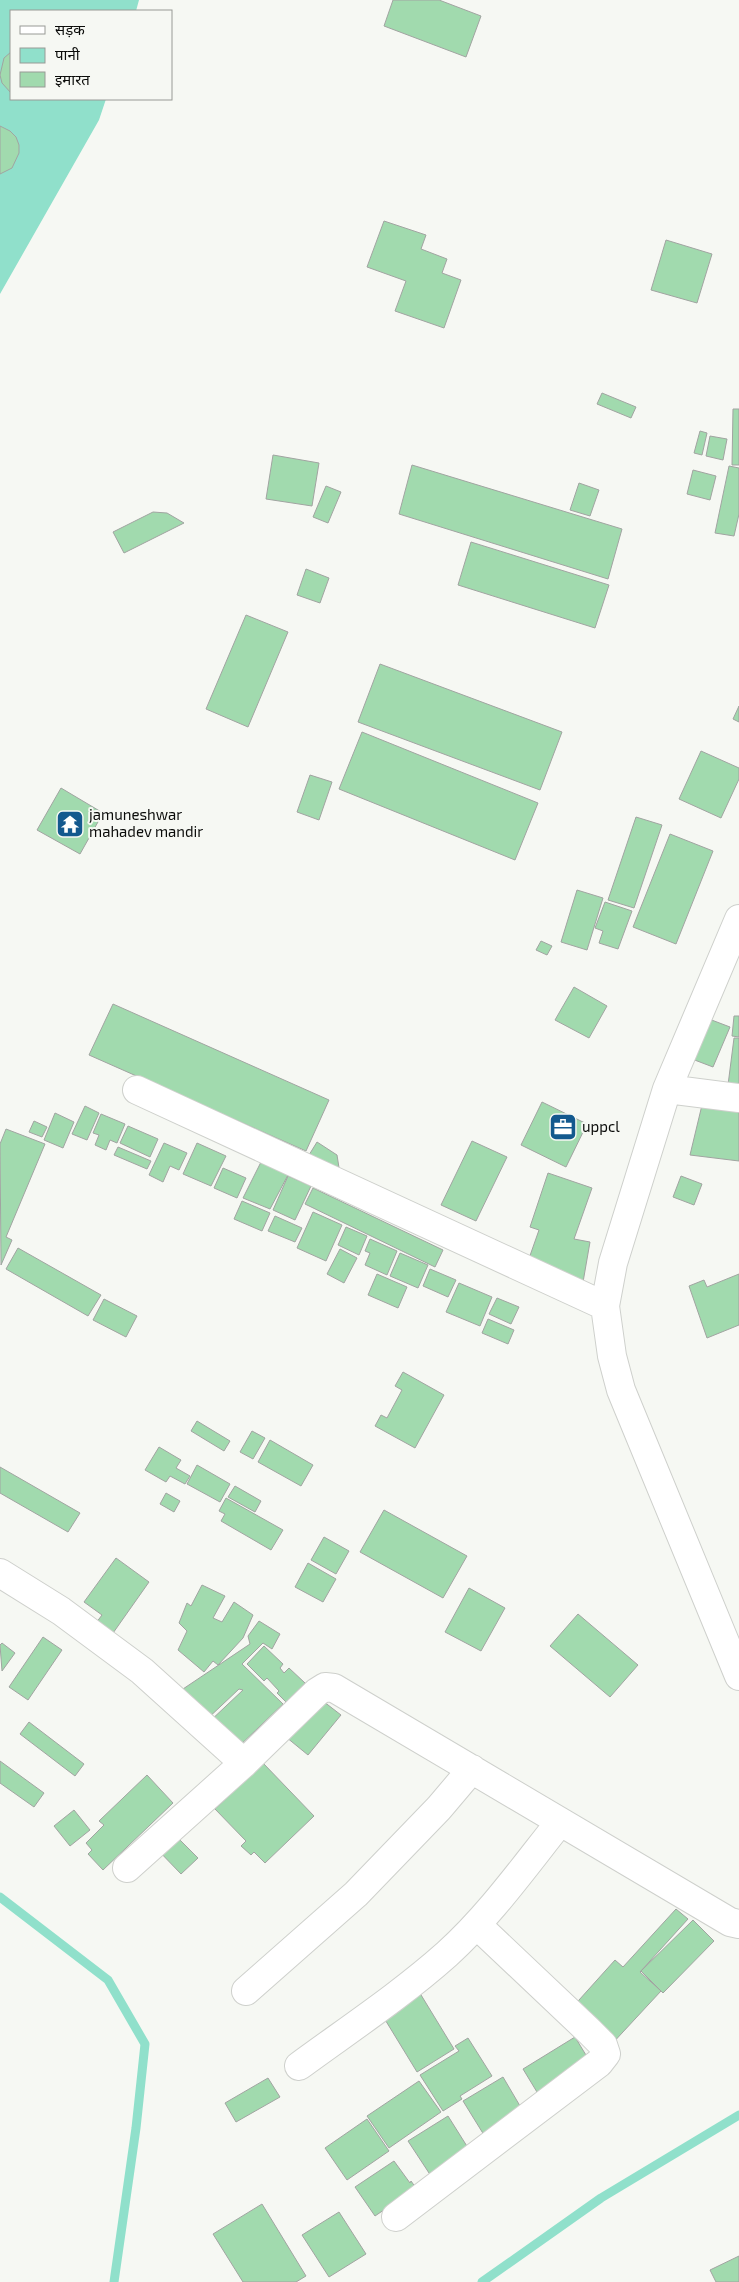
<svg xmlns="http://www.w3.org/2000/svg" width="739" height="2282" font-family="'Exo 2','Noto Sans Devanagari',sans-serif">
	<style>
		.water { fill: #90e0cb }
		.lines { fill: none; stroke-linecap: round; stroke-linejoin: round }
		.stream { stroke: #90e0cb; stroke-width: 9 }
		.building { fill: #a1daae; stroke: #a1a4a1 }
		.street-casing { stroke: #ced0cc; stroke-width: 30 }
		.street { stroke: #fff; stroke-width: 28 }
		.labels { text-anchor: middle; stroke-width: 4; stroke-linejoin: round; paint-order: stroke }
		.poi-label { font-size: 15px; fill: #0b0c0a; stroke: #f6f8f3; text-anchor: start }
	</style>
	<rect width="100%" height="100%" fill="#f6f8f3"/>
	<path class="water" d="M0 0H139L136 11H11V99H106L99 120 0 294Z"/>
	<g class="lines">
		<path class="stream" d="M0 1897 108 1980 145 2044 136 2128 114 2282
			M482 2282 601 2198 739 2115"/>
	</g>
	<path class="building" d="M393 0H439L481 16 466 57 384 26Z
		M11 52V93L2 83 0 75 4 58Z
		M0 126 10 131 16 137 19 145V153L12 168 0 174Z
		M384 221 426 235 421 249 447 259 442 273 461 280 444 328 395 311 406 281 367 267Z
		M666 240 712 254 697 303 651 290Z
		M602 393 636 407 631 418 597 404Z
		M733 409H739V465H732Z
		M700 431 707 433 702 455 694 453Z
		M710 436 727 439 723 460 706 456Z
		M273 455 319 463 312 506 266 499Z
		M412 465 622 529 608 579 399 514Z
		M729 466 739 468V514L734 536 715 533Z
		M693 470 716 476 710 500 687 494Z
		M579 483 599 490 590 516 570 510Z
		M326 486 341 492 328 523 313 517Z
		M153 512 167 513 184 523 124 553 113 532Z
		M471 542 609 585 595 628 458 585Z
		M306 569 329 578 320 603 297 595Z
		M246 615 288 632 248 727 206 709Z
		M380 664 562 732 540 790 358 722Z
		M739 706V722L733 719Z
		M362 732 538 803 515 860 339 789Z
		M701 751 739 768V779L721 818 679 799Z
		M310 775 332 782 319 820 297 812Z
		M61 788 103 813 80 854 37 830Z
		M636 817 662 825 634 908 608 900Z
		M670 834 713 851 676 944 633 927Z
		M577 890 603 898 587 950 561 942Z
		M605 902 632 911 618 949 599 943 603 931 595 928Z
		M541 941 552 946 547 955 536 950Z
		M574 987 607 1006 589 1038 555 1020Z
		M113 1004 329 1100 306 1151 89 1055Z
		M734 1016H739V1037L732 1036Z
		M709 1019 730 1027 713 1067 692 1059Z
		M734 1038H739V1086L728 1085Z
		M542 1102 587 1124 566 1167 521 1145Z
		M702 1105 739 1112V1161L690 1155Z
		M85 1106 99 1113 87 1140 72 1134Z
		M55 1113 74 1122 63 1148 44 1140Z
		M101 1114 125 1124 117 1143 110 1140 106 1150 95 1145 99 1135 93 1133Z
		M34 1121 47 1127 42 1137 29 1132Z
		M128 1126 158 1139 150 1157 120 1143Z
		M6 1129 45 1144 6 1237 12 1240 1 1265 0 1144Z
		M472 1141 507 1157 476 1221 441 1205Z
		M317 1142 337 1155 340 1174 309 1155Z
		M164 1143 187 1153 179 1170 170 1166 163 1182 149 1175Z
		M197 1143 226 1156 211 1186 183 1174Z
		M118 1147 151 1161 147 1169 114 1155Z
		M261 1162 288 1175 270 1209 243 1198Z
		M223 1168 246 1178 237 1198 214 1188Z
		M548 1173 592 1188 574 1239 590 1242 582 1288 526 1267 539 1230 530 1227Z
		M288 1176 311 1186 295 1220 273 1210Z
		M681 1176 702 1184 694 1205 673 1197Z
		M313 1188 443 1250 435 1267 305 1204Z
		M242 1201 270 1213 262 1231 234 1219Z
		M313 1212 342 1225 326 1261 297 1248Z
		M275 1216 302 1228 295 1242 268 1231Z
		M346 1227 367 1236 359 1255 338 1245Z
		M370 1239 397 1251 387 1275 365 1265 370 1253 365 1251Z
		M18 1248 101 1295 88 1316 6 1269Z
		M340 1249 357 1258 344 1283 327 1274Z
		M400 1253 428 1265 418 1288 390 1276Z
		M430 1269 456 1280 448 1297 423 1286Z
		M377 1274 407 1287 398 1308 368 1295Z
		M739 1274V1325L707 1338 689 1286 704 1280 707 1287Z
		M459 1283 492 1297 480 1326 446 1312Z
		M497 1298 519 1307 511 1324 489 1314Z
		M104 1299 137 1316 126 1337 93 1320Z
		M488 1319 514 1330 508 1344 482 1333Z
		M403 1372 444 1395 415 1448 375 1426 381 1415 387 1418 402 1390 395 1386Z
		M197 1421 230 1441 224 1451 191 1431Z
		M252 1431 265 1438 253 1459 240 1452Z
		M270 1440 313 1465 301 1486 258 1462Z
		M159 1447 181 1460 176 1468 190 1476 185 1484 170 1476 166 1482 145 1470Z
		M197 1465 230 1484 220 1502 187 1484Z
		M0 1467 80 1513 68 1532 0 1493Z
		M235 1486 261 1501 255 1512 228 1497Z
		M166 1493 180 1501 174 1512 160 1504Z
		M226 1498 283 1530 271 1550 221 1521 225 1514 219 1511Z
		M384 1510 467 1556 443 1598 360 1552Z
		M324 1537 349 1551 336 1574 311 1560Z
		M116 1558 149 1582 106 1643 90 1631 102 1615 84 1602Z
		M308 1563 336 1579 323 1602 295 1587Z
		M202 1585 225 1596 213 1618 222 1622 234 1602 253 1615 243 1638 218 1665 213 1661 204 1672 178 1650 187 1631 179 1623 187 1603 191 1606Z
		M469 1588 505 1608 481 1651 445 1632Z
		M578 1614 638 1665 610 1697 550 1646Z
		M259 1621 280 1634 272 1649 263 1643 242 1664 283 1704 233 1752 208 1723 243 1690 239 1689 204 1722 177 1693 250 1644 248 1636Z
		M43 1637 62 1650 28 1700 9 1687Z
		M2 1643 15 1653 2 1671 0 1645Z
		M264 1646 283 1664 280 1668 284 1673 289 1668 305 1683 286 1702 277 1693 279 1691 267 1678 264 1681 247 1664Z
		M319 1698 341 1715 308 1755 286 1737Z
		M29 1722 84 1764 75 1776 20 1734Z
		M0 1761 44 1793 34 1807 0 1783Z
		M263 1763 314 1816 265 1863 254 1852 251 1855 241 1846 246 1841 215 1809Z
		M147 1775 173 1803 103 1870 88 1854 92 1850 86 1843 104 1825 99 1821Z
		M74 1810 90 1830 70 1846 54 1826Z
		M172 1832 198 1858 181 1874 155 1847Z
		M676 1909 688 1919 640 1972 661 1991 610 2046 570 2010 615 1960 623 1967Z
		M693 1920 714 1941 663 1993 641 1971Z
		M418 1990 454 2049 417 2072 381 2013Z
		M575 2037 592 2065 540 2097 523 2069Z
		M468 2038 492 2076 460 2096 462 2099 443 2111 420 2075 459 2051 455 2046Z
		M503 2077 523 2111 484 2135 463 2101Z
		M268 2078 280 2097 236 2122 225 2103Z
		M419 2081 441 2112 389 2148 367 2116Z
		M448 2116 470 2151 431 2176 408 2141Z
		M367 2119 389 2151 347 2180 325 2148Z
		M394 2161 410 2183 411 2181 416 2188 375 2216 355 2187Z
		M262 2204 306 2276 296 2282H243L213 2234Z
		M339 2212 366 2254 329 2277 302 2235Z
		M739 2256V2282H716L710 2270Z"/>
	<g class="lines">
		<g class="street-casing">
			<path id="street" d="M739 919 667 1089 613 1263 605 1306 612 1356 621 1390 739 1676
				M667 1089 739 1098
				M137 1090 605 1306
				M0 1573 61 1611 142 1671 244 1763
				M127 1868 244 1763 317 1692 325 1687 334 1688 730 1922 739 1924
				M246 1991 356 1894 439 1808 472 1769
				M299 2066C348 2030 401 1995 447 1954 490 1915 524 1867 560 1822
				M396 2217 599 2063 606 2054 603 2045 589 2031 477 1925"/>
		</g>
		<use href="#street" class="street"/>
	</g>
	<defs>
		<g id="temple-square" transform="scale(1.4375)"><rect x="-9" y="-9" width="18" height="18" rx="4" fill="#13598e" stroke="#f6f8f3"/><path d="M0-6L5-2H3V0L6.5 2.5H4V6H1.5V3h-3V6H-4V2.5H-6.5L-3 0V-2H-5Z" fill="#fff"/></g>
		<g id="office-square" transform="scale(1.4375)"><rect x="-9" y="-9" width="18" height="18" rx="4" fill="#13598e" stroke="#f6f8f3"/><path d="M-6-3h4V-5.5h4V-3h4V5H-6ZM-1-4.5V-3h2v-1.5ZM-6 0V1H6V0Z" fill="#fff"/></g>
	</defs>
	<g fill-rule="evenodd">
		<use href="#temple-square" x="70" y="824"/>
		<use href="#office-square" x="563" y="1127"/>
	</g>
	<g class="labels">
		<g class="poi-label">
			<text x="89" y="820">jamuneshwar<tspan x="89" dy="17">mahadev mandir</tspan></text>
			<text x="582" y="1132">uppcl</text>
		</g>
	</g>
	<rect x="10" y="10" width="162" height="90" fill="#f6f8f3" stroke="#989a96"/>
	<rect x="20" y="26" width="25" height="8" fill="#ffffff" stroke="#989a96"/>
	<text x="55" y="35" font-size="15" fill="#0b0c0a">सड़क</text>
	<rect x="20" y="48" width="25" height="15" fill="#90e0cb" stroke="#989a96"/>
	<text x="55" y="60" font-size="15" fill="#0b0c0a">पानी</text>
	<rect x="20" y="72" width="25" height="15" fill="#a1daae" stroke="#989a96"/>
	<text x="55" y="85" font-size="15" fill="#0b0c0a">इमारत</text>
</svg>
